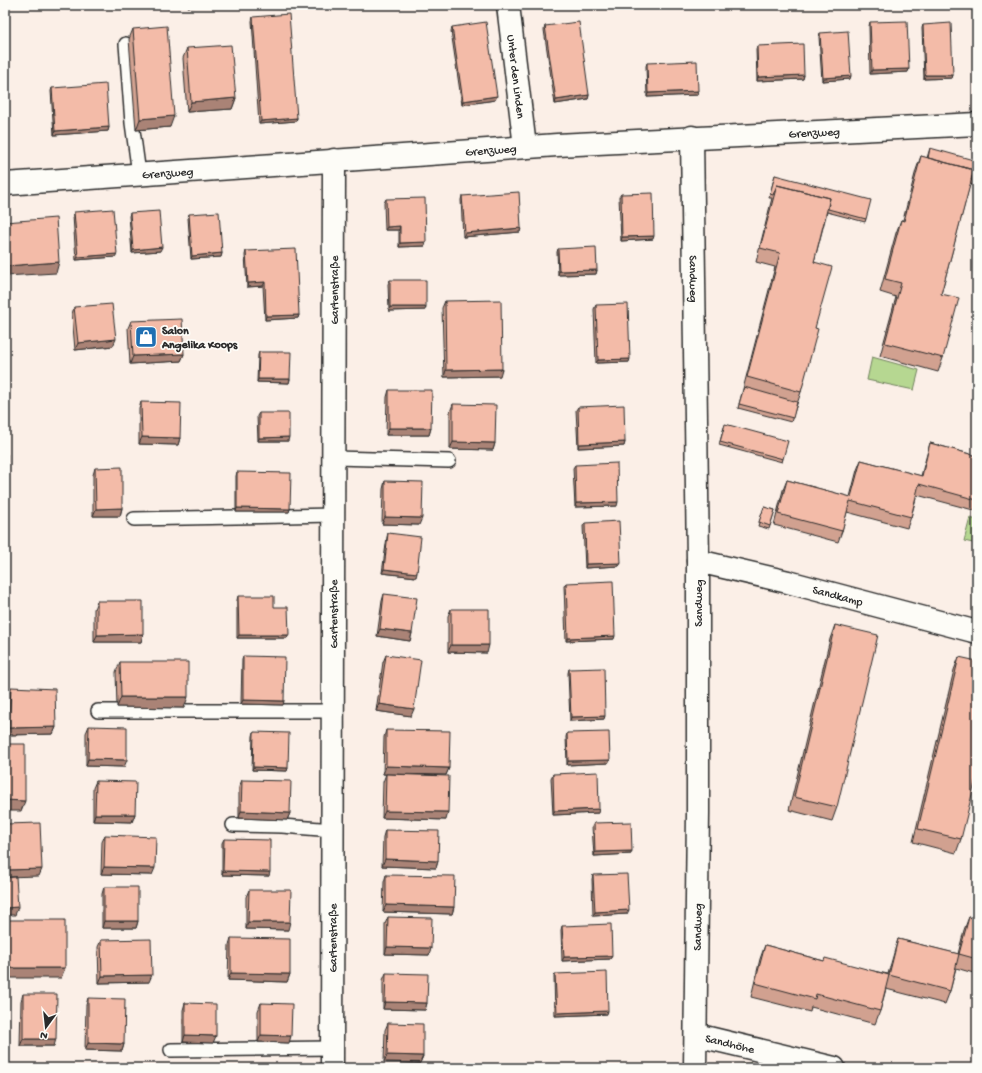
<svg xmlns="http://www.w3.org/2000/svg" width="982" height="1073" font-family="'Gochi Hand',sans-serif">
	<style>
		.green { fill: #b6d791; stroke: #70815e }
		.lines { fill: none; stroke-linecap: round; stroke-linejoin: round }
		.service-casing { stroke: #2b2b2b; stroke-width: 16 }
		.minor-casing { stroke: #2b2b2b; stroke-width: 25 }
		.service { stroke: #fdfcf7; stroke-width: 13 }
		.minor { stroke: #fdfcf7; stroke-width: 22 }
		.wall { fill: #d1a190; stroke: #2b2b2b }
		.shaded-wall { fill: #aa8376; stroke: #2b2b2b }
		.building { fill: #f3bba8; stroke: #2b2b2b }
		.labels { text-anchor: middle; stroke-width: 3.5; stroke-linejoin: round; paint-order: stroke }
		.street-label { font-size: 12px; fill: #2b2b2b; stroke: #fdfcf7 }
		.poi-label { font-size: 12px; font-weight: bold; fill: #2b2b2b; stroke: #fdfcf7; text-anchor: start }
	</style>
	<rect width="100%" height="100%" fill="#fbefe7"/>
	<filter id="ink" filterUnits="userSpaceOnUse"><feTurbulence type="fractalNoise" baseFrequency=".025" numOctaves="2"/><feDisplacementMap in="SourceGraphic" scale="8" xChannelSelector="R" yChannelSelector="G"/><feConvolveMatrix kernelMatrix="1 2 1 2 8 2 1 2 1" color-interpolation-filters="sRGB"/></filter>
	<g filter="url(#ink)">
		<path class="green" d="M872 357 919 370 914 390 867 380Z
			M970 518 977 520V544L964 541Z
			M751 1063 774 1068H733L743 1064Z"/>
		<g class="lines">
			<g class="service-casing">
				<path id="service" d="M126 44 132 123 139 174
					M334 458 449 461
					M134 519 333 515
					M98 711H333
					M233 825 282 826 333 830
					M171 1050 332 1048"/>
			</g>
			<g class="minor-casing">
				<g id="minor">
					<path id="s1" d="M508 5 525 147"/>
					<path id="s2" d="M692 137 698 561V813L695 1068"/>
					<path id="s3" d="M5 184 557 145 977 124"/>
					<path id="s4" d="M698 561 788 582 977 632"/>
					<path id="s5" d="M696 1035 834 1068"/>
					<path id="s6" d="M332 1068 334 160"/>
				</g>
			</g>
			<use href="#service" class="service"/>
			<use href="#minor" class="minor"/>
		</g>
		<path class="wall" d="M253 17 297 118 296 121 259 124 252 21Z
			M870 22 908 72 870 74 869 26Z
			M923 25 953 75 952 78 924 79 922 28Z
			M545 26 589 95 588 99 555 104 544 30Z
			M452 27 495 100 462 105 451 31Z
			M133 29 170 127 136 130 129 39Z
			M820 33 850 79 822 81 819 37Z
			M757 46 804 75 803 79 757 81 756 49Z
			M187 48 236 98 232 109 187 112 183 58Z
			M647 63 697 95 647 97 646 66Z
			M52 88 109 127 108 131 54 135 51 91Z
			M930 148 974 181 973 185 970 184 941 294 943 358 938 372 880 356 896 297 880 292 896 233 901 220H903L916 170 921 156 927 158Z
			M775 175 866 219 865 222 827 212 814 262 815 328 801 392 791 422 738 408 775 267 756 262 772 198H769Z
			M621 194 653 239 621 241 619 197Z
			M462 196 521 228 520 232 463 237 461 200Z
			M386 199 425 246 399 247V230H385L384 203Z
			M74 212 115 257 76 260 73 216Z
			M130 213 160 251 132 253 129 216Z
			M189 214 222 253 221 257 191 259 188 218Z
			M558 249 597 270 596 274 558 275 557 252Z
			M246 251 299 315 298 318 265 320 263 286 247 287 245 255Z
			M390 280 425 310 389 311 388 284Z
			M445 301 500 376 444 377 442 308Z
			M596 305 629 362 596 363 594 309Z
			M74 307 113 346 75 350 72 314Z
			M131 321 184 354 181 361 130 364 128 328Z
			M259 352 290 379 289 383 257 382 258 355Z
			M389 390 431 428 429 435H386L387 397Z
			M977 395V410L974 409Z
			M141 402 180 438 178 445 139 444V409Z
			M453 404 495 443 493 450 450 449V412Z
			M578 407 625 442 624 446 578 448 576 410Z
			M259 413 288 441H258L257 416Z
			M724 427 783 459 782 462 719 445Z
			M930 443 977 456V511L917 495 911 517 907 528 847 512 842 531 838 542 774 525 783 490 787 480 850 497 857 470 861 460 921 476Z
			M575 465 617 506 575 507 573 468Z
			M95 468 122 508 120 516H93V475Z
			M237 472 290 509 289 512H236V476Z
			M385 481 419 525 382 524 383 489Z
			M764 507 775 510 769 529 758 526Z
			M585 523 621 563 619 566 585 568 583 526Z
			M388 533 416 577 382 573 387 537Z
			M566 583 614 639 566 641 564 586Z
			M384 594 412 633 410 641 377 636 382 601Z
			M238 596 274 607 289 635 287 638H237V600Z
			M97 601 143 634 141 642H94V609Z
			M451 609 487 653 448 652V616Z
			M835 625 837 807 832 821 789 810 830 639Z
			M386 655 411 716 376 711 383 662Z
			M243 656 283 705 241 704 242 660Z
			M959 657 961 839 956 853 913 842 954 670Z
			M120 662 184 708 117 707 116 672Z
			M569 669 604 719 570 721 568 673Z
			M11 687 56 727 53 734 7 735 8 694Z
			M89 726 124 767 86 766V733Z
			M386 730 449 768 446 775 383 774 384 737Z
			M254 732 288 768 287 771 252 770 253 736Z
			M567 733 608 763 567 765 566 737Z
			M386 774 446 820 382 818 383 782Z
			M553 774 598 813 553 815 551 778Z
			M242 780 290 813 287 820 239 818V787Z
			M96 781 135 814 132 822 93 821V788Z
			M594 823 631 854 594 856 592 827Z
			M385 830 438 861 436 868 382 866 383 837Z
			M105 835 152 875 101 874 102 842Z
			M224 839 269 876 222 875V843Z
			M386 875 454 907 452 914 383 912 384 882Z
			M593 875 627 914 593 916 592 879Z
			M104 887 138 921 136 928H102V894Z
			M249 890 288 930 246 929V897Z
			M388 917 431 948 429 955 385 954V924Z
			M969 917 977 919V974L956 968 950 991 945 1004 886 989 880 1011 875 1024 811 1007 810 1012 751 997 760 959 765 945 824 961 888 974 898 939 958 954 964 930Z
			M562 926 612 956 610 959 562 961 561 930Z
			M231 938 290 974 287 982 228 980 229 945Z
			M101 940 149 982 99 983 98 947Z
			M386 973 427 1003 425 1010 383 1009V980Z
			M555 974 607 1014 555 1016 554 977Z
			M23 994 54 1046H20L21 1001Z
			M88 998 124 1044 122 1051 85 1050 86 1005Z
			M185 1003 213 1043 183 1042V1010Z
			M261 1003 289 1043 258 1042V1011Z
			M388 1023 423 1056 420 1063 384 1062 385 1030Z"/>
		<path class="shaded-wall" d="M189 5H219L188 7Z
			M909 69 908 72 870 74 872 70Z
			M804 75 803 79 757 81 758 77Z
			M925 75H953L952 78 924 79Z
			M851 76 850 79 822 81 823 78Z
			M698 91 697 95 647 97 648 93Z
			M589 95 588 99 555 104 556 100Z
			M497 96 495 100 462 105 463 101Z
			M236 98 232 109 187 112 191 102Z
			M174 116 170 127 136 130 140 119Z
			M297 118 296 121 259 124 261 121Z
			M109 127 108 131 54 135 55 131Z
			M400 226 399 230H385L387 227Z
			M521 228 520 232 463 237 465 233Z
			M654 236 653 239 621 241 622 237Z
			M426 242 425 246 399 247 400 243Z
			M162 247 160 251 132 253 133 250Z
			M222 253 221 257 191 259 192 256Z
			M117 254 115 257 76 260 78 257Z
			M59 262 56 273 5 276V268L6 266Z
			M597 270 596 274 558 275 559 271Z
			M265 282 263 286 247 287 248 283Z
			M390 307H426L425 310 389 311Z
			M299 315 298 318 265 320 266 316Z
			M116 339 113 346 75 350 78 343Z
			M184 354 181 361 130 364 133 356Z
			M630 359 629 362 596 363 598 360Z
			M502 369 500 376 444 377 446 370Z
			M258 379H290L289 383 257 382Z
			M389 428H431L429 435H386Z
			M142 437 180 438 178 445 139 444Z
			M289 437 288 441H258L259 438Z
			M453 442 495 443 493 450 450 449Z
			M625 442 624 446 578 448 579 444Z
			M618 502 617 506 575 507 576 503Z
			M122 508 120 516H93L96 509Z
			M237 508 290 509 289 512H236Z
			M385 517 422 518 419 525 382 524Z
			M621 563 619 566 585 568 586 564Z
			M384 569 417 573 416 577 382 573Z
			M380 629 412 633 410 641 377 636Z
			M143 634 141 642H94L97 635Z
			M239 635H289L287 638H237Z
			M615 636 614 639 566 641 568 638Z
			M451 645H489L487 653 448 652Z
			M121 697H188L184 708 117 707Z
			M243 700 284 701 283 705 241 704Z
			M379 704 414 709 411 716 376 711Z
			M605 716 604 719 570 721 571 717Z
			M56 727 53 734 7 735 9 728Z
			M88 759 127 760 124 767 86 766Z
			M610 760 608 763 567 765 568 761Z
			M386 766 449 768 446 775 383 774Z
			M253 767 288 768 287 771 252 770Z
			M5 800 25 801 21 811H5Z
			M599 809 598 813 553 815 554 811Z
			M241 811 290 813 287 820 239 818Z
			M385 811 448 812 446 820 382 818Z
			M95 814H135L132 822 93 821Z
			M632 851 631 854 594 856 595 852Z
			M385 859 438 861 436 868 382 866Z
			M104 867 155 868 152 875 101 874Z
			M42 869 39 876 5 877V870Z
			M223 871 270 872 269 876 222 875Z
			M386 905 454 907 452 914 383 912Z
			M18 907 15 915H5V908Z
			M629 910 627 914 593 916 595 912Z
			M104 921H138L136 928H102Z
			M248 922H290L288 930 246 929Z
			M387 947 431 948 429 955 385 954Z
			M612 956 610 959 562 961 564 957Z
			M5 968H65L61 978H5Z
			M231 973 290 974 287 982 228 980Z
			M152 975 149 982 99 983 102 976Z
			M385 1002 427 1003 425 1010 383 1009Z
			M608 1011 607 1014 555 1016 557 1013Z
			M185 1035 216 1036 213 1043 183 1042Z
			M261 1035 291 1036 289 1043 258 1042Z
			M23 1039H56L54 1046H20Z
			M88 1043 124 1044 122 1051 85 1050Z
			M387 1055 423 1056 420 1063 384 1062Z"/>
		<path class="building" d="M289 14 297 118 261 121 253 17Z
			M907 21 909 69 872 70 870 22Z
			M486 22 497 96 463 101 452 27Z
			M579 22 589 95 556 100 545 26Z
			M951 23 953 75H925L923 25Z
			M167 26 174 116 140 119 133 29Z
			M848 31 851 76 823 78 820 33Z
			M803 44 804 75 758 77 757 46Z
			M231 45 236 98 191 102 187 48Z
			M697 61 698 91 648 93 647 63Z
			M106 84 109 127 55 131 52 88Z
			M930 148 977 161V171L974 181 971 180 974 170 928 158Z
			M921 156 974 170 941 294 959 298 943 358 885 343 901 283 885 279 901 220 904 221Z
			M775 175 871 200 866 219 828 209 830 198 777 185 773 195 770 194Z
			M777 185 830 198 814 262 832 267 815 328 818 329 801 392 747 377 780 253 760 248Z
			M519 192 521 228 465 233 462 196Z
			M653 193 654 236 622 237 621 194Z
			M425 198 426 242 400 243V226L387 227 386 199Z
			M113 209 117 254 78 257 74 212Z
			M159 211 162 247 133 250 130 213Z
			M219 212 222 253 192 256 189 214Z
			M56 218 59 262 6 266 5 257V222Z
			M596 247 597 270 559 271 558 249Z
			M296 249 299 315 266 316 265 282 248 283 246 251Z
			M390 280H426V307H390Z
			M501 300 502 369 446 370 445 301Z
			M112 304 116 339 78 343 74 307Z
			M628 304 630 359 598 360 596 305Z
			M182 319 184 354 133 356 131 321Z
			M259 352H291L290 379H258Z
			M5 374H7V422H5Z
			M744 387 797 402 793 418 739 404Z
			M389 390H432L431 428H389Z
			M977 398V406L975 405Z
			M141 402 181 403 180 438 142 437Z
			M453 404 496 405 495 443 453 442Z
			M624 405 625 442 579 444 578 407Z
			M259 413H289V437L259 438Z
			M725 424 788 441 783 459 720 442Z
			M930 443 977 456V500L919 484 911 517 850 501 842 531 778 514 787 480 851 497 861 460 922 476Z
			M5 454H7V499H5Z
			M617 463 618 502 576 503 575 465Z
			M122 467V508L96 509 95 468Z
			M237 472 291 473 290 509 237 508Z
			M385 481 423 482 422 518 385 517Z
			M764 507 775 510 770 526 759 522Z
			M619 521 621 563 586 564 585 523Z
			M388 533 421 537 417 573 384 569Z
			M613 581 615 636 568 638 566 583Z
			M384 594 417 598 412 633 380 629Z
			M238 596H274V607H288L289 635H239Z
			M97 601H143V634L97 635Z
			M451 609H489V645H451Z
			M835 625 878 635 837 807 794 797Z
			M386 655 421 660 414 709 379 704Z
			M243 656 285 657 284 701 243 700Z
			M959 657 977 661V774L961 839 918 829Z
			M120 662H188V697H121Z
			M604 668 605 716 571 717 569 669Z
			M11 687 55 689 56 727 9 728Z
			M89 726 127 727V760L88 759Z
			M386 730 450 731 449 768 386 766Z
			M254 732 289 733 288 768 253 767Z
			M609 732 610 760 568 761 567 733Z
			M5 744H25V801L5 800Z
			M598 772 599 809 554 811 553 774Z
			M386 774 449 776 448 812 385 811Z
			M242 780 291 781 290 813 241 811Z
			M96 781 136 782 135 814H95Z
			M631 822 632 851 595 852 594 823Z
			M40 823 42 869 5 870V824Z
			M385 830 439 831 438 861 385 859Z
			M105 835 156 837 155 868 104 867Z
			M224 839 270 840V872L223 871Z
			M627 874 629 910 595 912 593 875Z
			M386 875 455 876 454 907 386 905Z
			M16 877 18 907 5 908V878Z
			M104 887H138V921H104Z
			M249 890H291L290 922H248Z
			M388 917 432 918 431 948 387 947Z
			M969 917 977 919V959L959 954Z
			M5 920H65V968H5Z
			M611 924 612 956 564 957 562 926Z
			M231 938 290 939V974L231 973Z
			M151 939 152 975 102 976 101 940Z
			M898 939 959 954 950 991 889 975Z
			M765 945 824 961 825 958 889 975 880 1011 816 994 815 999 755 983Z
			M607 972 608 1011 557 1013 555 974Z
			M386 973 428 974 427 1003 385 1002Z
			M23 994H57L56 1039H23Z
			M88 998 125 999 124 1044 88 1043Z
			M185 1003 216 1004V1036L185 1035Z
			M261 1003 292 1004 291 1036 261 1035Z
			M388 1023 423 1024V1056L387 1055Z"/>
	</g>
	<defs>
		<g id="shop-square" transform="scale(1.15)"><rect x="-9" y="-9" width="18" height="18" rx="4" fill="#1f6fb2" stroke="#fdfcf7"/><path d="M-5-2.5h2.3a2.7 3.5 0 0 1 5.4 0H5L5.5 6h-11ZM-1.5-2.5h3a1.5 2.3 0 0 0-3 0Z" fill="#fff"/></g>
	</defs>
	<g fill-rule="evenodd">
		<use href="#shop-square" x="146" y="337"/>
	</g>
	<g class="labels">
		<g class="street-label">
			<text dy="4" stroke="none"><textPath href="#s1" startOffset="72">Unter den Linden</textPath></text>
			<text dy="4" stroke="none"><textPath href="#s3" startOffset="811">Grenzweg</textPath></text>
			<text dy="4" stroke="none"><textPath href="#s3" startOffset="487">Grenzweg</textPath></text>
			<text dy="4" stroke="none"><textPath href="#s3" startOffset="163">Grenzweg</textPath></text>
			<text dy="4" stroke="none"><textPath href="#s2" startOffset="142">Sandweg</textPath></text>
			<text dy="4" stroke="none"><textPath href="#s6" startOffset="778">Gartenstraße</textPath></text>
			<text dy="4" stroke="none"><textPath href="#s4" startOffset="144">Sandkamp</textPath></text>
			<text transform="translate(698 603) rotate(-90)" y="4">Sandweg</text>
			<text dy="4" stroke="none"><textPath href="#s6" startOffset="454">Gartenstraße</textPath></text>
			<text transform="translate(697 927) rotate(-89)" y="4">Sandweg</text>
			<text dy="4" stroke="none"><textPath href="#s6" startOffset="130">Gartenstraße</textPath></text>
			<text dy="4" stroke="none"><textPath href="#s5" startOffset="35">Sandhöhe</textPath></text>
		</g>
		<g class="poi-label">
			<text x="162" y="334">Salon<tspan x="162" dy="14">Angelika Koops</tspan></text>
		</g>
	</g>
	<rect width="982" height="1073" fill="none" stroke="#fdfcf7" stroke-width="20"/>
	<rect x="10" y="10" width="962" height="1053" fill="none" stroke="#2b2b2b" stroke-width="1.5" filter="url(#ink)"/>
	<g transform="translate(46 1027) rotate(195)" stroke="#fdfcf7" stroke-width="3" paint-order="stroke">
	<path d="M0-3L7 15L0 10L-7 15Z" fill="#2b2b2b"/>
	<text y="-6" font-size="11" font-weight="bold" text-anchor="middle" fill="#2b2b2b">N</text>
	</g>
</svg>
